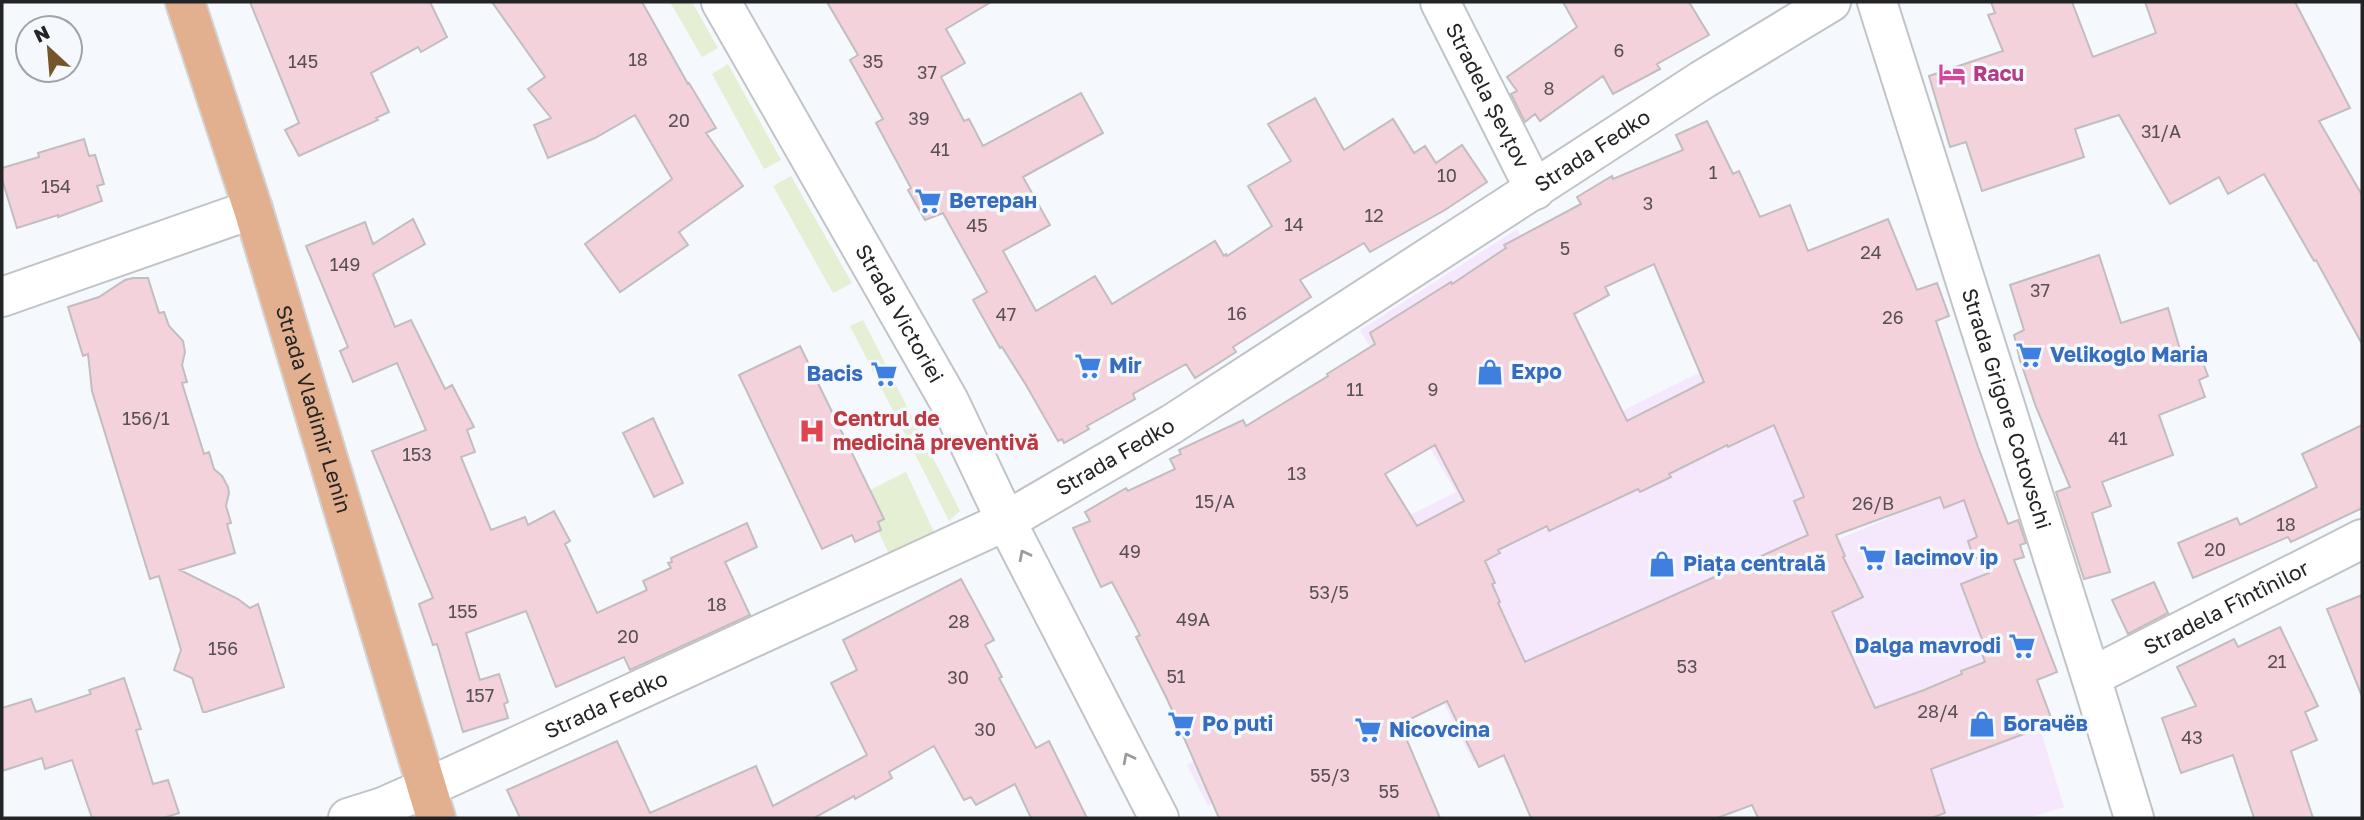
<svg xmlns="http://www.w3.org/2000/svg" width="2364" height="820" font-family="'Golos Text',sans-serif">
	<style>
		.commercial { fill: #f6e8fc }
		.green { fill: #e4efd4 }
		.building { fill: #f4d2dc; stroke: #c2bdbf; stroke-width: 2; fill-rule: evenodd }
		.lines { fill: none; stroke-linecap: round; stroke-linejoin: round }
		.minor-casing { stroke: #c1c4c7; stroke-width: 42 }
		.major-casing { stroke: #d3d3d4; stroke-width: 42 }
		.minor { stroke: #fff; stroke-width: 38 }
		.major { stroke: #e3b08f; stroke-width: 38 }
		.oneway { stroke: #9c9c9d }
		.labels { text-anchor: middle; stroke-width: 7; stroke-linejoin: round; paint-order: stroke }
		.number-label { font-size: 18px; fill: #575054 }
		.hotel-label { font-size: 21px; font-weight: bold; fill: #b23c85; stroke: #f5f8fc; text-anchor: start }
		.street-label { font-size: 21px; fill: #232426; stroke: #f5f8fc }
		.shop-label { font-size: 21px; font-weight: bold; fill: #366cbe; stroke: #f5f8fc; text-anchor: start }
		.health-label { font-size: 21px; font-weight: bold; fill: #be3a42; stroke: #f5f8fc; text-anchor: start }
	</style>
	<rect width="100%" height="100%" fill="#f5f8fc"/>
	<path class="commercial" d="M1517 229 1618 413 1719 363 1744 301 1839 539 1985 477 2026 682 2064 807 2028 818H1757L1747 795 1692 818H1531L1500 752 1473 762 1442 700 1208 806 1187 765 1233 742 1296 572 1456 492 1360 330Z"/>
	<path class="green" d="M670 2H692L718 48 702 57Z
		M728 64 781 160 764 169 712 74Z
		M791 176 852 283 833 293 773 186Z
		M863 320 960 511 949 521 850 326Z
		M906 472 934 532 889 554 878 531V522L884 519 870 490Z"/>
	<path class="building" d="M250 2H430L447 37 421 52 418 47 371 73 389 112 376 118 378 120 299 156 285 130 299 123Z
		M492 2H642L688 84 689 83 716 128 706 133 743 186 679 232 688 245 620 292 585 244 672 179 635 115 595 138 548 158 534 125 551 118 528 89 545 77Z
		M827 2H991L946 29 965 63 941 77 964 121 969 119 983 146 1081 93 1103 133 1023 177 1050 225 1003 251 1036 311 1095 276 1112 304 1215 241 1224 256 1226 254 1227 256 1272 226 1248 186 1291 161 1268 124 1315 98 1344 150 1393 119 1414 153 1425 146 1436 163 1462 145 1487 182 1445 210 1370 252 1364 243 1300 280 1311 297 1233 347 1236 352 1195 378 1186 364 1133 394 1135 399 1087 426 1089 429 1064 443 1062 439 1058 441 1026 385 1002 347 1000 348 973 300 987 292 943 213 925 220 908 190 911 188 876 123 883 119 850 60 858 55Z
		M1563 2H1689L1709 35 1657 64 1660 69 1613 94 1603 76 1540 121 1535 114 1525 122 1511 94 1517 91 1507 77 1577 27Z
		M1991 2H2072L2093 57 2156 33 2145 2H2295L2350 108 2319 121 2362 195V344L2316 260 2314 261 2264 174 2228 194 2219 177 2170 204 2119 115 2075 129 2084 157 1982 191 1966 142 1950 147 1929 76 2003 51 1988 15 1995 13Z
		M1707 121 1733 174 1739 171 1760 217 1790 205 1808 251 1888 219 1917 290 1937 283 1949 316 1936 321 1978 447 2008 524 2018 520 2026 543 2020 545 2024 557 2014 560 2057 672 2037 680 2053 723 1931 769 1945 813 1931 818H1758L1752 805 1717 818H1531L1504 755 1479 767 1447 701 1400 724 1440 818H1219L1168 701 1136 637 1140 635 1112 582 1101 587 1073 528 1090 521 1085 512 1126 488 1128 491 1175 469 1170 459 1181 454 1179 450 1243 420 1246 426 1328 376 1327 374 1375 344 1370 333 1451 282 1452 284 1506 248 1504 245 1581 204 1577 197 1612 176 1613 179 1683 150 1676 135ZM1654 264 1704 382 1627 421 1574 314 1609 295 1605 287ZM1774 425 1804 497 1794 501 1808 535 1525 662 1498 603 1500 602 1492 584 1495 583 1485 561 1500 553 1498 550 1547 526 1549 531 1638 489 1640 492 1671 477 1669 474 1727 445 1728 447ZM1435 445 1464 501 1417 526 1385 474ZM1940 497 1944 508 1964 500 1977 537 1968 541 1974 559 1983 556 1989 573 1961 584 1983 642H1978L1985 662 1961 671 1962 674 1924 690 1875 708 1832 612 1863 597 1843 557 1845 556 1836 535Z
		M84 139 89 156 95 155 104 184 97 186 102 201 58 217V215L17 228 2 179V168L39 157 38 153Z
		M413 219 425 244 373 274 395 327 411 320 445 389 452 385 474 427 467 430 475 452 461 457 491 530 525 517 528 525 554 511 570 541 565 544 597 613 647 590 643 581 671 568 668 563 672 562 671 558 747 523 757 547 725 562 750 615 630 670 624 657 556 687 526 611 466 633 480 680 499 674 508 702 504 704 508 718 463 732 437 644 433 645 419 604 433 598 372 451 426 430 397 363 353 382 340 351 348 347 306 246 365 222 373 244Z
		M2099 255 2121 323 2168 308 2181 353 2197 347 2208 376 2199 380 2205 397 2159 415 2173 455 2102 482 2111 506 2092 513 2110 572 2084 579 2056 492 2070 487 2036 407 2020 360 2014 335 2024 330 2010 285Z
		M133 278H148L159 313 164 312 169 326 183 341 185 352 182 365 187 382 182 383 204 454 209 452 214 469 222 476 228 487 229 493 226 506 231 523 227 524 235 553 180 570 238 599 250 608 258 604 284 687 206 712H203L192 678 174 670 181 650 159 576 150 579 92 391 88 354 83 356 68 307 99 297 125 280Z
		M800 346 884 519 878 522 881 530 855 542 852 535 822 549 739 375Z
		M653 418 683 483 654 497 623 433Z
		M2362 425V508L2291 542 2288 537 2193 578 2178 543 2237 518 2240 525 2317 487 2302 454Z
		M961 579 994 640 985 645 1002 677 999 678 1036 748 1049 741 1087 818H1031L1015 784 976 805 971 797 964 800 934 746 889 772 892 778 855 799 854 796 814 818H520L507 790 617 741 650 813 756 766 773 806 867 755 831 683 857 670 843 640Z
		M2154 582 2168 613 2128 634 2112 600Z
		M2362 595V693L2361 694 2327 609Z
		M2280 627 2318 706 2305 712 2317 740 2291 751 2313 818H2254L2233 755 2181 773 2162 718 2196 706 2177 667 2234 639 2238 647Z
		M124 678 141 729 136 730 153 784 168 780 179 813 163 818H92L72 760 45 769 42 758 2 771V708L31 699 36 712 91 694 89 690Z"/>
	<g class="lines">
		<g class="minor-casing">
			<g id="minor">
				<path id="s1" d="M721 2 949 401 1006 521 1159 818"/>
				<path id="s2" d="M1440 2 1535 190"/>
				<path id="s3" d="M1877 2 2091 677 2134 818"/>
				<path d="M2 297 253 209"/>
				<path id="s4" d="M2091 677 2362 539"/>
				<path id="s5" d="M348 818 383 807 426 788 1006 521 1172 424 1702 80 1831 2"/>
			</g>
		</g>
		<g class="major-casing">
			<g id="major">
				<path id="s6" d="M185 2 253 209 436 818"/>
			</g>
		</g>
		<use href="#minor" class="minor"/>
		<use href="#major" class="major"/>
	</g>
	<defs><path id="oneway-chevron" d="M-2-3.5L2.5 0L-2 3.5" fill="none" stroke-width="1.6" stroke-linecap="round" stroke-linejoin="round" transform="scale(1.75)"/></defs>
	<g class="oneway">
		<use href="#oneway-chevron" transform="translate(1024 555) rotate(-117)"/>
		<use href="#oneway-chevron" transform="translate(1128 758) rotate(-117)"/>
	</g>
	<defs>
		<g id="hotel-bare" transform="scale(2.1)"><path d="M-6-4.5h1.5V1H6V5H4.5V3h-9V5H-6ZM-4 0a1.8 1.8 0 1 1 3.6 0ZM.5 0V-2.5h3Q6-2.5 6 0Z" fill="#d1479c" stroke="#f5f8fc" stroke-width="2.5" paint-order="stroke"/></g>
		<g id="supermarket-bare" transform="scale(2.1)"><path d="M-6-5.5h2.5l.6 2H6L4.5 2H-2.5L-4.4-4H-6ZM-1.5 3.2a1.3 1.3 0 1 0 .1 0ZM3 3.2a1.3 1.3 0 1 0 .1 0Z" fill="#3f7fe0" stroke="#f5f8fc" stroke-width="2.5" paint-order="stroke"/></g>
		<g id="shop-bare" transform="scale(2.1)"><path d="M-5-2.5h2.3a2.7 3.5 0 0 1 5.4 0H5L5.5 6h-11ZM-1.5-2.5h3a1.5 2.3 0 0 0-3 0Z" fill="#3f7fe0" stroke="#f5f8fc" stroke-width="2.5" paint-order="stroke"/></g>
		<g id="hospital-bare" transform="scale(2.1)"><path d="M-5-5h3v3.5h4V-5h3V5h-3V1.5h-4V5h-3Z" fill="#e0444e" stroke="#f5f8fc" stroke-width="2.5" paint-order="stroke"/></g>
	</defs>
	<g fill-rule="evenodd">
		<use href="#hotel-bare" x="1952" y="74"/>
		<use href="#supermarket-bare" x="928" y="201"/>
		<use href="#supermarket-bare" x="2029" y="355"/>
		<use href="#supermarket-bare" x="1088" y="366"/>
		<use href="#shop-bare" x="1490" y="372"/>
		<use href="#supermarket-bare" x="884" y="374"/>
		<use href="#hospital-bare" x="812" y="431"/>
		<use href="#supermarket-bare" x="1873" y="558"/>
		<use href="#shop-bare" x="1662" y="564"/>
		<use href="#supermarket-bare" x="2022" y="646"/>
		<use href="#supermarket-bare" x="1181" y="724"/>
		<use href="#shop-bare" x="1982" y="724"/>
		<use href="#supermarket-bare" x="1368" y="730"/>
	</g>
	<g class="labels">
		<g class="number-label">
			<text x="1619" y="57">6</text>
			<text x="638" y="66">18</text>
			<text x="303" y="68">145</text>
			<text x="873" y="68">35</text>
			<text x="927" y="79">37</text>
			<text x="1549" y="95">8</text>
			<text x="919" y="125">39</text>
			<text x="679" y="127">20</text>
			<text x="2161" y="138">31/A</text>
			<text x="940" y="156">41</text>
			<text x="1713" y="179">1</text>
			<text x="1447" y="182">10</text>
			<text x="56" y="193">154</text>
			<text x="1648" y="210">3</text>
			<text x="1374" y="222">12</text>
			<text x="1294" y="231">14</text>
			<text x="977" y="232">45</text>
			<text x="1565" y="255">5</text>
			<text x="1871" y="259">24</text>
			<text x="345" y="271">149</text>
			<text x="2040" y="297">37</text>
			<text x="1237" y="320">16</text>
			<text x="1006" y="321">47</text>
			<text x="1893" y="324">26</text>
			<text x="1355" y="396">11</text>
			<text x="1433" y="396">9</text>
			<text x="146" y="425">156/1</text>
			<text x="2118" y="445">41</text>
			<text x="417" y="461">153</text>
			<text x="1297" y="480">13</text>
			<text x="1215" y="508">15/A</text>
			<text x="1873" y="510">26/B</text>
			<text x="2286" y="531">18</text>
			<text x="2215" y="556">20</text>
			<text x="1130" y="558">49</text>
			<text x="1329" y="599">53/5</text>
			<text x="717" y="611">18</text>
			<text x="463" y="618">155</text>
			<text x="1193" y="626">49A</text>
			<text x="959" y="628">28</text>
			<text x="628" y="643">20</text>
			<text x="223" y="655">156</text>
			<text x="2277" y="668">21</text>
			<text x="1687" y="673">53</text>
			<text x="1176" y="683">51</text>
			<text x="958" y="684">30</text>
			<text x="480" y="702">157</text>
			<text x="1938" y="718">28/4</text>
			<text x="985" y="736">30</text>
			<text x="2192" y="744">43</text>
			<text x="1330" y="782">55/3</text>
			<text x="1389" y="798">55</text>
		</g>
		<g class="hotel-label">
			<text x="1973" y="81">Racu</text>
		</g>
		<g class="street-label">
			<text dy="7" stroke="none"><textPath href="#s2" startOffset="105">Stradela Șevțov</textPath></text>
			<text dy="7" stroke="none"><textPath href="#s5" startOffset="1416">Strada Fedko</textPath></text>
			<text dy="7" stroke="none"><textPath href="#s1" startOffset="359">Strada Victoriei</textPath></text>
			<text dy="7" stroke="none"><textPath href="#s6" startOffset="427">Strada Vladimir Lenin</textPath></text>
			<text dy="7" stroke="none"><textPath href="#s3" startOffset="427">Strada Grigore Cotovschi</textPath></text>
			<text dy="7" stroke="none"><textPath href="#s5" startOffset="849">Strada Fedko</textPath></text>
			<text dy="7" stroke="none"><textPath href="#s4" startOffset="152">Stradela Fîntînilor</textPath></text>
			<text dy="7" stroke="none"><textPath href="#s5" startOffset="282">Strada Fedko</textPath></text>
		</g>
		<g class="shop-label">
			<text x="949" y="208">Ветеран</text>
			<text x="2050" y="362">Velikoglo Maria</text>
			<text x="1109" y="373">Mir</text>
			<text x="1511" y="379">Expo</text>
			<text x="863" y="381" text-anchor="end">Bacis</text>
			<text x="1894" y="565">Iacimov ip</text>
			<text x="1683" y="571">Piața centrală</text>
			<text x="2001" y="653" text-anchor="end">Dalga mavrodi</text>
			<text x="1202" y="731">Po puti</text>
			<text x="2003" y="731">Богачёв</text>
			<text x="1389" y="737">Nicovcina</text>
		</g>
		<g class="health-label">
			<text x="833" y="426">Centrul de<tspan x="833" dy="24">medicină preventivă</tspan></text>
		</g>
	</g>
	<rect width="2364" height="820" fill="none" stroke="#232426" stroke-width="7"/>
	<g transform="translate(49 49) rotate(334)"><circle r="33" fill="#f5f8fc" stroke="#a1a3a6" stroke-width="2"/>
	<path d="M0-5L12 26L0 18L-12 26Z" fill="#74562a"/>
	<text y="-10" font-size="19" font-weight="bold" text-anchor="middle" fill="#232426">N</text>
	</g>
</svg>
